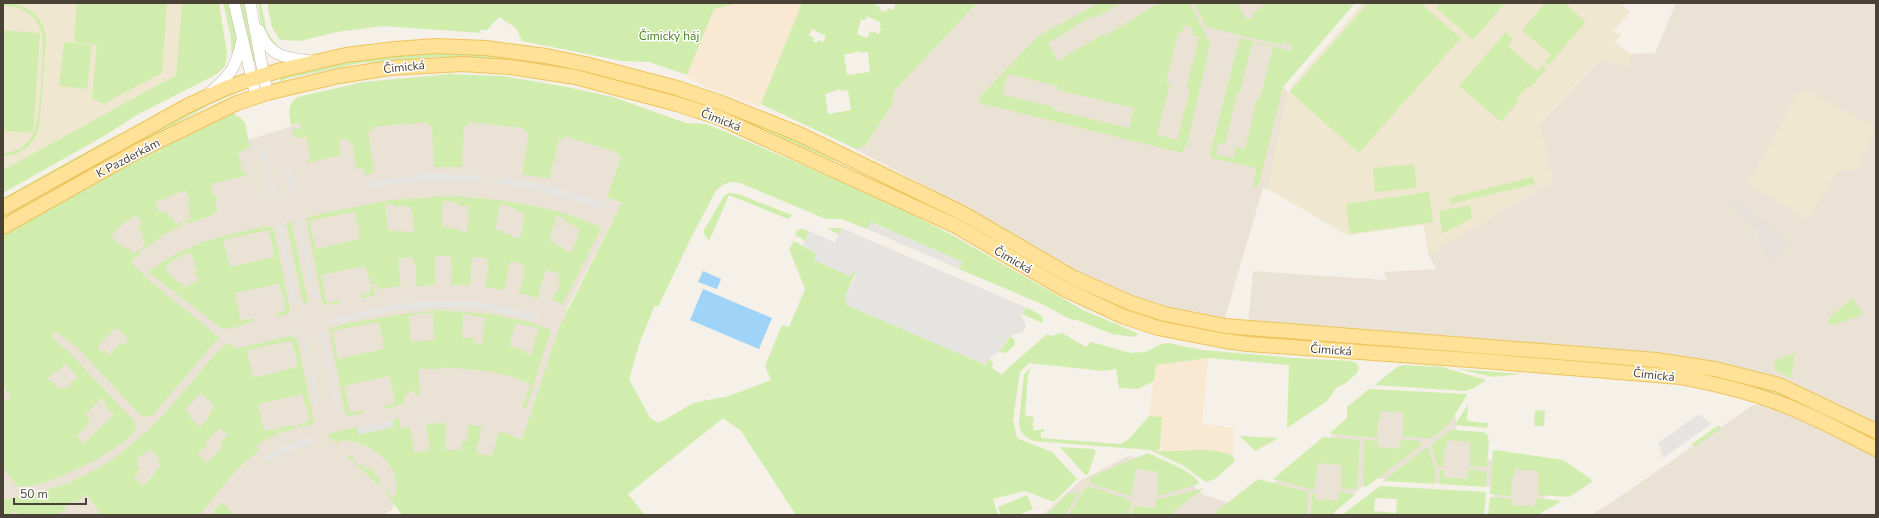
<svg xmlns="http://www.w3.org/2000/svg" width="1879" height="518" font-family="'Nunito Sans',sans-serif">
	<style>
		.residential { fill: #eae3d5 }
		.commercial { fill: #f9e8d2 }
		.industrial { fill: #e5e0d9 }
		.education { fill: #f0e7d1 }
		.green { fill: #d0edad; fill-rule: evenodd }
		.parking { fill: #e6e4e0 }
		.water { fill: #9fd3f7 }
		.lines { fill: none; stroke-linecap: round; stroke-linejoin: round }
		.minor-casing { stroke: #c2b9a9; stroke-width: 12 }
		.major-casing { stroke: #efc35c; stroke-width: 16 }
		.minor { stroke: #fff; stroke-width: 11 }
		.major { stroke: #ffe297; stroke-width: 14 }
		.labels { text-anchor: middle; stroke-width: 3; stroke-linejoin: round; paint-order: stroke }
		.park-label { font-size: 12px; fill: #468223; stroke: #fff }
		.street-label { font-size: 12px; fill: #4a4236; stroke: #fff }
	</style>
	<rect width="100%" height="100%" fill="#f5f1e8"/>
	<path class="residential" d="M977 3H1273L1293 46 1283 87 1288 92 1268 189 1263 188 1224 321 1166 309 1134 299 1077 272 975 212 853 148 856 149 865 146 892 105 894 91 898 87Z
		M1676 3H1876V426L1755 372 1679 356 1482 340 1248 324 1253 271 1387 280 1384 272 1437 269 1428 255 1553 181 1539 125 1599 60 1627 66 1631 54 1655 53Z
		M441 108 627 142 622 203 567 308 522 439 515 436 488 514 394 504 392 510 383 515H3V311L53 337 92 232 230 146 301 123Z
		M1381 397 1454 403 1457 434 1484 439 1483 459 1549 465 1544 504 1530 514 1493 515 1495 487 1371 478 1332 515H1042L1080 481 1128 456 1160 462 1183 477 1204 495 1243 507Z
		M1753 405H1769L1790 413 1876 457V515H1591L1615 500Z"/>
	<path class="commercial" d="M739 3H802L760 107 709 88 687 77 714 9Z
		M1208 358 1202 424 1234 428 1233 456 1227 453 1186 450 1171 452H1161L1162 417 1149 416 1155 365Z"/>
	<path class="industrial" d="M1734 199 1790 242 1771 261 1765 256 1762 250 1758 231 1729 205Z"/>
	<path class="education" d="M3 3H182L176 75 3 170Z
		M1363 3H1620L1630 12 1613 32 1616 34 1618 32 1621 35 1615 42 1631 54 1627 66 1598 60 1539 124 1553 181 1428 255 1424 225 1347 235 1268 189 1287 96 1290 88Z
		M1803 89 1876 127 1856 170 1837 171 1807 220 1747 182 1772 142 1796 95Z"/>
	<path class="green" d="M3 3C26 3 44 15 46 39L39 130 31 144 24 149 16 154 3 157V153C16 152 27 146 33 134 41 120 42 62 43 42 42 20 26 5 3 6Z
		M77 3H167L162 73 103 104 92 98 97 45 74 42Z
		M182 3H219L227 53 225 66 217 74 137 115 104 136 3 193V170L176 75Z
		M223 3H229C233 21 241 43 232 61L231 37Z
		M240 3H245L257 61 253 62Z
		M258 3H261L267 32 277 45 276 48C262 36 260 21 258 3Z
		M267 3H739L714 9 687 75 649 62 622 61 522 41 516 28 499 17 487 30H479L482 33 383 26 337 32 300 41 280 40 272 27Z
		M802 3H877L876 6 880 7 879 10 886 12 888 8 893 10 896 3H977L898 87 894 91 892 105 865 146 856 149 761 104ZM867 16 881 23 879 27 881 28 879 34 870 31 867 38 857 34 861 20H865ZM812 29 826 36 823 42 818 40 816 43 813 41 814 38 809 35ZM860 51V53L868 52 870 72 847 75 844 55ZM840 89 841 91 848 90 851 110 828 114 825 94Z
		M1099 3H1120L1094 19 1092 16 1048 43 1058 61 1103 34 1105 36 1159 3H1190L1210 44 1188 141 1182 153 979 103 978 99 1038 36ZM1184 25 1193 28 1192 35 1199 37 1186 88 1190 89 1177 140 1157 135 1170 84 1166 83 1178 32 1182 33ZM1007 74 1058 86 1057 90 1134 108 1129 128 1053 110V107L1002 94Z
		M1194 3H1237L1247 20 1254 16 1252 13 1263 7 1261 3H1350L1349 5 1355 3 1283 87 1260 180 1257 187H1253L1256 168 1211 158 1210 154 1240 38 1291 51 1292 45 1284 41 1282 45 1206 27ZM1252 43 1273 47 1260 98H1257L1245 149 1236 147 1233 158 1216 154 1218 143 1225 144 1237 93H1240Z
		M1368 3H1420L1461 38 1359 153 1290 92Z
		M1440 3H1505L1473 40 1436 8Z
		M1545 3H1564L1586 22 1549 65 1545 62 1551 55 1522 30Z
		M3 30 40 33 33 133 3 131Z
		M1506 32 1513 39 1508 46 1537 71 1542 65 1547 69 1530 88 1528 86 1516 100 1518 102 1501 122 1459 86Z
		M64 42 92 45 87 89 59 86Z
		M439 52 478 53 553 63 619 78 618 82 470 58 438 57 360 63 285 79 281 82 279 76 357 59Z
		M450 74 502 76 562 86 613 97 686 123 706 124 726 132 839 181 909 213 952 235 1083 310 1137 333 1138 334 1135 337 1112 334 1077 320 1070 319 1046 306 959 269 962 262 871 222 867 229 841 219H826L740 183 731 182 722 185 716 191 692 236 658 307 655 305 640 341 629 379 650 418 659 423 693 403 729 396 771 380 765 366 782 325 789 327 805 289 789 249 794 241 817 254 814 260 850 276 852 272 855 273 845 297 847 305 986 365 989 358 993 363 992 368 1002 375 1007 369 1047 334 1050 336 1062 333 1086 347 1091 342 1131 353 1145 352 1161 344 1168 343 1202 350 1294 358 1351 361 1356 363 1359 368 1357 373 1346 383 1336 388 1327 401 1287 428 1289 365 1208 358 1156 365 1154 381 1138 389 1119 388 1116 369 1103 371 1029 363 1020 372 1013 420 1017 438 1052 452 1077 479 1054 502 1025 491 993 499 998 515H796L741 431 723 418 628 494 645 515H402L384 490 347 456 348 454 354 458 353 460 359 466 361 464 368 470 370 468 375 472 374 475 381 480 378 484 390 493 389 494 394 498C407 466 366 436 337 441L338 446 327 434 357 427 359 434 394 427 393 420 399 418 401 428 410 427 414 453 430 450 426 424 446 423 445 450H461L462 441H467L468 425 482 427 476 453 492 456 499 431 522 439 561 323 622 203 607 197 621 158 617 156 618 153 565 136 564 140 559 139 549 179 522 174 529 133 524 132 525 128 469 122 468 126H464L462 167H434L432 126 428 125V122L372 127V131H368L374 173 365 175 364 168 356 169 353 146 346 139 339 140 341 155 312 162H307L306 160 311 159 306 137 294 138 292 130 302 128 300 123 291 125C289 114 287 103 298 97L363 82Z
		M625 79 722 109 836 158 834 161 732 117 624 83Z
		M237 89 239 92 213 103 3 219V214L194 108Z
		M234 113 236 117 239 116 245 123 250 148H246V150L238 152 243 173 248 172V175L211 184 213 195H216L217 202 215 203 217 212 210 216 186 224 185 221 191 218 188 210 190 209 187 202 190 201 185 190 155 203 159 212 166 211 169 218 172 217 176 225 182 222 183 225 165 234 143 250 141 248 146 243 141 236 143 234 138 228 142 222 136 215 119 227 111 235 118 244 120 243 125 249 127 247 133 254 139 250 141 252 131 262 151 282 220 338 211 346 153 415 146 417 140 415 79 349 55 331 52 338 68 351 134 421 136 428C131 447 34 494 17 486L3 467V399L8 401 11 397 3 385V233L125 165ZM117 327 129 340 123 345 121 343 109 355 104 349 102 351 103 354 97 347 96 348 102 342 100 340 103 338 105 339ZM66 364 78 377 69 384 71 387 58 389 56 385 48 379 53 372H56ZM102 398 106 402 104 404 114 415 83 444 77 436 89 424V419L85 415Z
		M122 132 90 152 3 201V198Z
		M1414 164 1417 188 1375 192 1373 168Z
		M1533 177 1535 184 1451 204 1449 198Z
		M887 181 1147 315 1151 320 1118 308 1083 292 957 220 886 185Z
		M1429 192 1433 222 1350 234 1346 204Z
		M729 193 738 194 792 215 788 219 729 195 709 241 704 234V230L724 196Z
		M449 196C499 199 554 205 600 227L601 229 563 304 552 300 555 292 557 293 560 281 558 280 560 274 546 270 537 298 519 293 525 271 523 270 524 265 510 261 504 290 485 287 489 265 487 264V258L472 257 470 285H451L452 262H450V256H435V285L416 286V263H413V257L398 259 401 286 380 289 379 293 377 283 373 284 375 295 361 299V296L371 292 370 287 372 286 365 266 321 275 327 303 339 300 340 303 325 305 322 301 306 219 320 214 391 200ZM442 201H451V203H459V206H468L469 222 467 223V232L459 231V229H450V227H442ZM393 204 394 206 411 207 414 223H413L414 232 405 233V231L397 232 396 230 388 231 385 205ZM500 204 516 209V211L524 213 523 229 522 230 520 238 512 237V235L504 233V231L495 230ZM354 212 360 232 358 234 360 239 316 249 309 221ZM556 216 565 218 564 221 579 228 576 244H574L572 252 564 250V248L556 246V243L549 241Z
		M1470 205 1472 218 1442 234 1439 211Z
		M286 222H291L308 302 303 303Z
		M267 226 271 227 274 231 290 310 288 314 275 317V314L285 311 284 306 286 305 279 284 235 293 241 321 253 318 254 321C243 324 232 331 221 328L148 272C190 241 218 237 267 226ZM268 230 274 251 272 252 274 257 230 267 223 240ZM189 252 195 262 193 264 197 270 194 272 199 280 184 288 179 281 177 282 173 276 171 277 165 267 173 260Z
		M827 228H842L839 235Z
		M802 229 809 231 805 241 795 235 797 230Z
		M1853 298 1863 315 1835 324H1829L1828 321 1832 315Z
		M1026 307 1041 315 1043 319 1042 323 1022 314Z
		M438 310 491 314 529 322 551 330 526 409 522 408 531 384 510 376 487 371 442 367 441 369H418L420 395H415L414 391 407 392V396L404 397V404L384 409V406L395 403 393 398 395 397 389 376 344 386 350 413 363 410 364 413 348 416 345 412 329 329 345 324 396 315ZM425 313 433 314 434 340 411 342 409 316ZM463 314 485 318 482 344 474 343 475 338H462ZM378 322 384 343 382 344 384 349 338 359 332 331ZM516 323 538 328 531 355 525 353V351L509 346Z
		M1213 333 1674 366 1743 382 1741 384 1242 337Z
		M292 336 297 339 314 421 311 425 298 427V425L309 421 307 406H305L302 394 258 404 264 431 277 428 278 434 256 445 259 450 234 472 200 515H96L99 512 87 494 77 501 75 504 73 501 65 507 66 509 58 514 59 515H19L16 511 8 515H3V500C24 496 45 492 65 484 133 458 172 406 217 352L228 343 239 350 238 348ZM291 341 298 361 296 362 297 367 253 378 247 350ZM201 393 209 401 210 400 214 406 209 414 210 416 200 427 189 417 190 415 185 410ZM220 428 228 435 220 443 223 447 207 463 198 453 208 444 206 442ZM150 449 159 458 157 460 161 465 154 472 155 474 143 486 134 477 139 472 138 469 141 470 136 464 139 461 135 460Z
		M1010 336 1015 340 1014 346 1006 353 999 352C1002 346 1007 343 1010 336Z
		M1795 353 1791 378 1775 370 1774 363 1778 359Z
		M1403 365 1442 367 1486 380 1474 388 1465 391 1375 385 1397 367Z
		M1031 368 1028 375 1025 414 1027 416 1034 417 1032 425H1034L1033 430H1041V429H1045L1043 432H1041V438L1120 444 1129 439 1149 416 1162 417 1160 449 1155 451C1180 453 1209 445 1233 456L1235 461 1215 479 1206 482 1182 465 1150 450 1033 441C1024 436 1020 433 1019 422L1024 374Z
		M1458 369 1521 374 1493 377Z
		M1766 388H1769L1876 437V440L1810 409 1766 391Z
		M1369 389 1467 394V395L1449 424 1435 436 1430 438 1403 437V412L1381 411 1380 419H1378L1377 438 1329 434 1347 418V407Z
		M1468 404 1467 421 1488 423 1487 428 1455 425Z
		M1535 410 1545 411 1544 426H1534Z
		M295 425 296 428 280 433 279 428Z
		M1719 425 1721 428 1694 447 1692 444Z
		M1451 430 1483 432 1487 434 1489 441 1487 467 1470 466V442L1447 440 1446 449H1444L1443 467 1437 466 1431 445Z
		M1240 436 1279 438 1255 451Z
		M1323 437 1360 440 1357 489H1341V465L1318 463 1314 490 1273 479Z
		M1401 439 1419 441 1422 445 1366 487 1363 486 1364 440 1378 441V447L1400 449Z
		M1060 447 1093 449 1096 451 1088 474 1085 475Z
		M1427 447 1435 468V484L1383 481Z
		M1496 450 1563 460 1591 479 1592 482 1569 497 1538 495V471L1515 469 1514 477H1512L1511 496 1490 494 1493 451Z
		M1148 453C1160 459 1196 472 1199 484L1158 496V472L1136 469 1131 496 1092 484 1090 482 1091 477Z
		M1468 469 1487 472 1486 487 1439 484 1440 470H1444V477L1467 479Z
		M1258 479 1308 492 1307 515H1212Z
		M1380 486 1486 492 1484 515H1342ZM1375 498 1397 499 1396 513 1374 511Z
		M1086 487H1091L1125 498 1127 501H1131L1129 515H1069Z
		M1204 488 1169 515H1132L1133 506 1155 508 1156 498 1160 499Z
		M1080 492 1065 515H1047L1067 494Z
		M1339 492 1355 495 1330 515H1311L1312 493H1315V499L1338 501Z
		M1027 495 1033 509 1018 515H1001L998 507Z
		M1490 497 1512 499V505L1534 507 1536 498 1562 501 1537 515H1488Z
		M222 502 235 515H211Z"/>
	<path class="parking" d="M265 149 275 195 271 196 262 150Z
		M288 166 294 191H290L284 167Z
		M430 173 483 176 481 181H419L369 188 371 181Z
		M500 177 526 181 576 193 607 204 603 210 573 200 525 187 497 184Z
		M296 219H300L318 300 314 301Z
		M871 222 962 262 959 269 867 229Z
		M281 223 298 305 294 306 277 224Z
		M842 228 1025 307 1021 315 1026 325 1023 332 1010 336 999 352 989 358 986 365 847 305 845 297 855 277V273L852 272 850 276 814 260 817 254 803 245 809 231 835 242Z
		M431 301 482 302 539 315 537 321 481 308 460 306 431 307 395 311 333 324 331 318 398 304Z
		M323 330 341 412H337L320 331Z
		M304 334 319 405 316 406 301 335Z
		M1699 414 1711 424 1663 458 1658 443Z
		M393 420 394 427 359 435 357 427Z
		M312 437 313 444 283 453 269 462 264 457 279 447Z"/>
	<path class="water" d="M703 271 721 279 717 289 698 282Z
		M703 289 772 318 759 349 690 320Z"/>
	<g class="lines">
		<g class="minor-casing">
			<path id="minor" d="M234 3 256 96
				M250 3 267 93
				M259 30C269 57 286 58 312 61
				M211 92C232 73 236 67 242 40"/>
		</g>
		<g class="major-casing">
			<path id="major" d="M3 208 187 106 226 88 252 79 281 70 346 55 395 49 436 46 486 48 546 56 585 64 677 88 719 102 799 134 964 214 1072 277 1131 303 1165 314 1225 326 1656 360 1715 369 1779 385 1876 431
				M3 227 138 151 237 103 267 93 339 76 390 68 462 64 511 67 575 77 677 104 720 118 956 226 1064 289 1122 316 1158 328 1225 341 1248 344 1484 361 1680 377C1711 383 1743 390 1773 401 1808 413 1842 432 1876 449"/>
		</g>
		<use href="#minor" class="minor"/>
		<use href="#major" class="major"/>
	</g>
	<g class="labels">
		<g class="park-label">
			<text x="669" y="40">Čimický háj</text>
		</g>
		<g class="street-label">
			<text transform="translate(404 67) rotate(-6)" y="4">Čimická</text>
			<text transform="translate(721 120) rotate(21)" y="4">Čimická</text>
			<text transform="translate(128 158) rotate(-28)" y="4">K Pazderkám</text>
			<text transform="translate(1013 260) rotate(30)" y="4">Čimická</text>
			<text transform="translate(1331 350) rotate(4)" y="4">Čimická</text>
			<text transform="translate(1654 375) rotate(6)" y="4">Čimická</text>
		</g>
	</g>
	<rect width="1879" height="518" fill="none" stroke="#4a4236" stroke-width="8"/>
	<path d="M14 498v6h72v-6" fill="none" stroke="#4a4236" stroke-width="2"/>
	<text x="20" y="498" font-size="12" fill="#4a4236" stroke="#ffffff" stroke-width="3" paint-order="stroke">50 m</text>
</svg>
